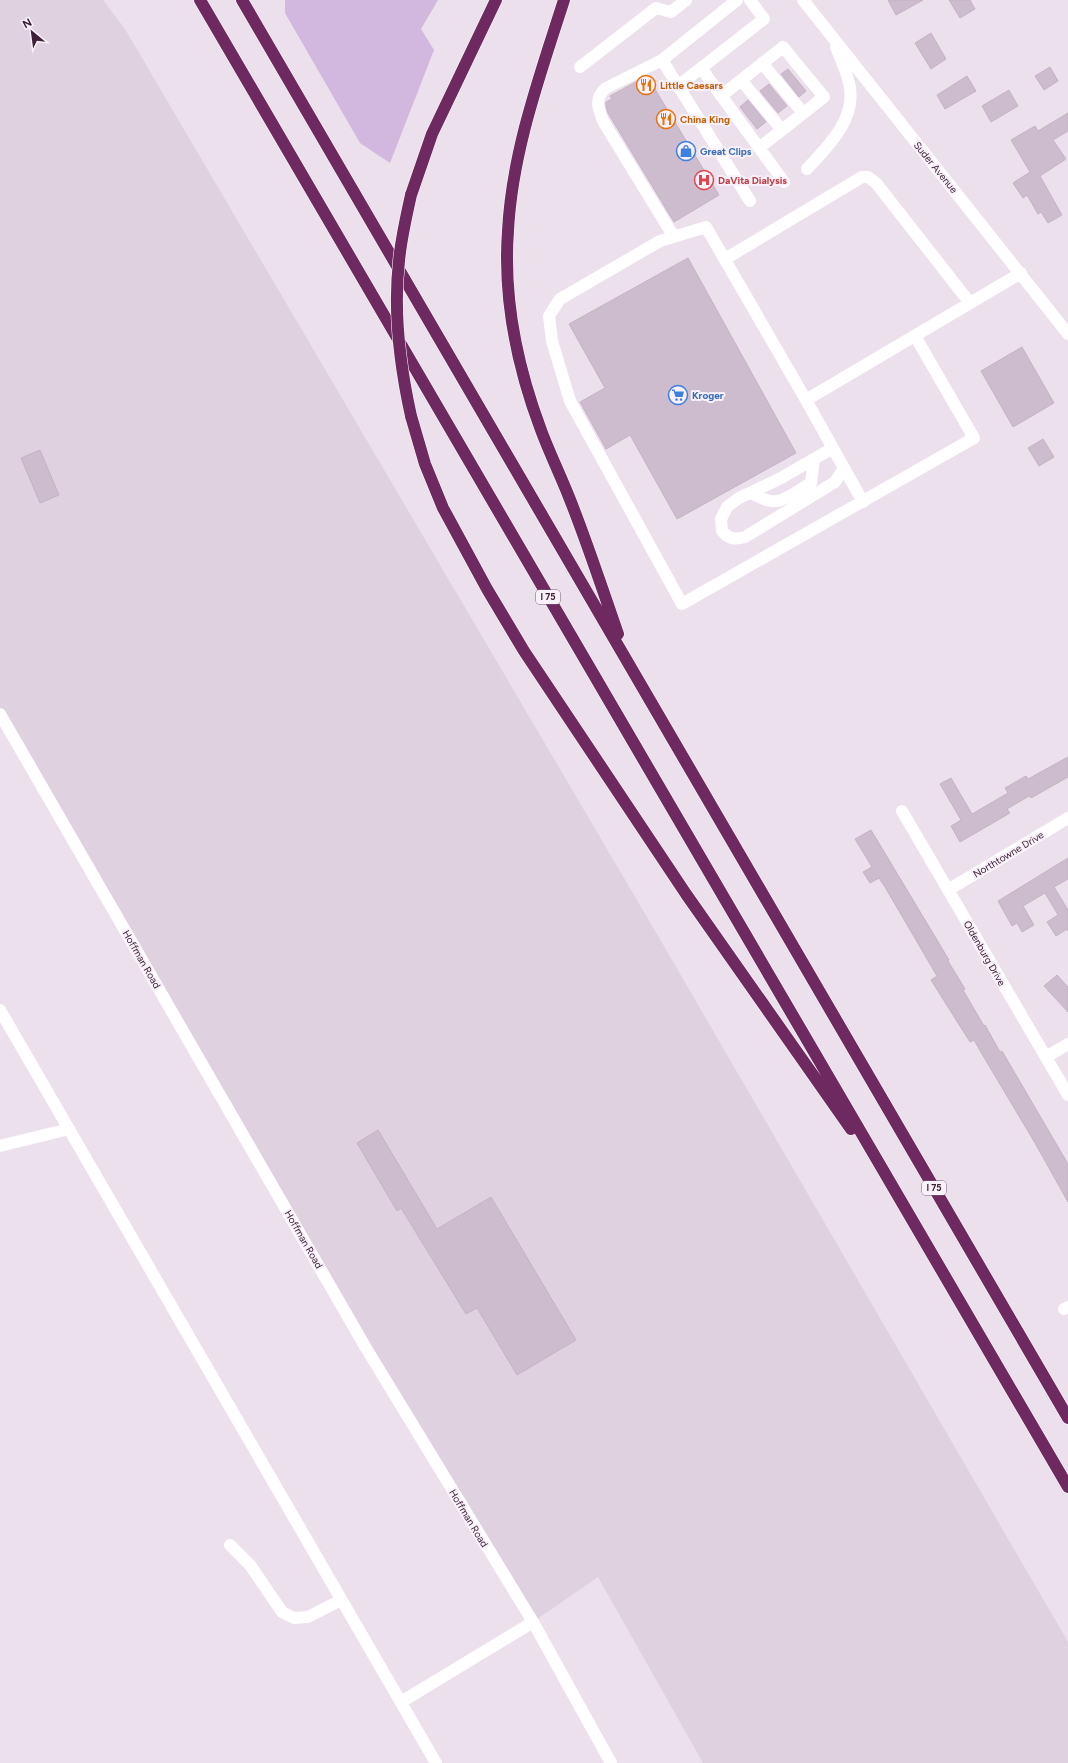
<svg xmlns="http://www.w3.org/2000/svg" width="1068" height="1763" font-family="Figtree,sans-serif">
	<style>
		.built { fill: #dfd1e0 }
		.green { fill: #d2b7df }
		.building { fill: #ccbccd; stroke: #c6b2c6 }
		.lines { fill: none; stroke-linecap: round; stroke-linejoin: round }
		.highway-casing { stroke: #fff; stroke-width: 13 }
		.minor { stroke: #fff; stroke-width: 12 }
		.highway { stroke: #6d2960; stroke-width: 12 }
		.highway-bridge-casing { stroke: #fff; stroke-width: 13; stroke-linecap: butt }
		.highway-bridge { stroke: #6d2960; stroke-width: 12 }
		.labels { text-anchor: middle; stroke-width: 4; stroke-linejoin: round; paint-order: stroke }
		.shield { fill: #f8f1f9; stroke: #765f73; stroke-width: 1 }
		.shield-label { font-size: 9px; font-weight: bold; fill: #3e203a }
		.food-label { font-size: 10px; font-weight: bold; fill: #c56008; stroke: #f8f1f9; text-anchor: start }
		.shop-label { font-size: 10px; font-weight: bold; fill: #366cbe; stroke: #f8f1f9; text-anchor: start }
		.street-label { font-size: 10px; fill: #3e203a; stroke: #f8f1f9 }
		.health-label { font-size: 10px; font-weight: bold; fill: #be3a42; stroke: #f8f1f9; text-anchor: start }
	</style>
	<rect width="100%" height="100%" fill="#ece0ec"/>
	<path class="built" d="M0 0H103L125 29 661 941 1068 1642V1763H703L598 1577 533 1622 0 714Z"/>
	<path class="green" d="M285 0H438L421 29 434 50 390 163 360 143 285 13Z"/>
	<path class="building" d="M888 0H923L896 15Z
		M949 0H970L975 9 960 18Z
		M931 33 946 59 931 69 915 43Z
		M1050 67 1058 81 1044 90 1035 76Z
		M788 69 806 91 799 97 781 74Z
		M647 76 719 195 674 222 608 113 606 106V102L612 99 610 96Z
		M967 76 976 91 945 109 937 95Z
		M769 84 787 106 778 113 760 91Z
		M1009 90 1018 106 991 122 982 106Z
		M748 100 766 122 757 129 740 107Z
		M1068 113V131L1053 140 1066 159 1040 176 1062 215 1048 223 1041 212 1038 214 1027 195 1023 198 1013 183 1030 172 1011 140 1035 126 1038 131Z
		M688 258 796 453 677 519 630 435 606 449 580 402 605 388 569 324Z
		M1022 347 1054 403 1013 427 981 371Z
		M1043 439 1054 457 1039 466 1028 448Z
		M40 450 59 495 40 503 21 458Z
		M1068 757V777L1031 798 1029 796 1007 809 1010 813 960 842 951 826 961 820 940 784 951 778 972 814 1008 793 1005 788 1026 776 1028 779Z
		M871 830 949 960 948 961 965 989 963 990 984 1026 985 1025 1000 1052 1002 1051 1068 1164V1202L1035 1143 982 1054 974 1040 970 1042 931 980 937 976 885 887 879 878 870 883 863 872 872 867 855 839Z
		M1068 858V879L1054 887 1068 910V931L1067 929 1056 936 1047 922 1058 915 1045 893 1023 906 1034 925 1022 932 1017 923 1012 926 998 901Z
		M1057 975 1068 987V1012L1044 986Z
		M378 1130 437 1229 491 1197 576 1340 517 1375 477 1308 466 1314 401 1208 397 1211 357 1143Z"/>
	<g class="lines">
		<g class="highway-casing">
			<path id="highway" d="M200 0 1068 1487
				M242 0 1068 1418
				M564 0C540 75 512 152 508 231 503 299 517 366 541 430 549 452 560 474 569 497 587 542 602 588 618 634
				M411 195 432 134 496 0
				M411 416 425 464 443 508 487 589 524 651 686 894 851 1129"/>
		</g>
		<path class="minor" d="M803 0 1068 334
			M662 60 750 201
			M762 63 803 113
			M580 67 656 8 671 12 686 0
			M701 68 784 182
			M741 80 782 130
			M678 86 764 19 750 0
			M721 96 783 47 824 97 759 148
			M807 169C827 147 855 121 850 88 848 74 841 60 836 47
			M674 237 603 121C598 108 594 98 606 88L662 60 737 0
			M725 259 862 177H868L876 183 970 303
			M915 336 974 438 682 604 570 401 552 341 549 316 560 299 660 241 706 227 806 400 1021 273
			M806 400 863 502
			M833 448 781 478 739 498 727 507 721 519 722 531C729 539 734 540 745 537L835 482 844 468
			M750 493C758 496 769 503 777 501 787 500 802 488 811 483L814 459
			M0 714 366 1348 533 1622 611 1763
			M902 811 1068 1095
			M948 890 1068 818
			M0 1010 436 1763
			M1046 1057 1068 1044
			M0 1146 69 1129
			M1064 1309 1068 1307
			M230 1545 250 1565 282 1612 294 1618 308 1617 341 1600
			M401 1702 533 1622"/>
		<use href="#highway" class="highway"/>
		<g class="highway-bridge-casing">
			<path id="highway-bridge" d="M411 416C400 366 393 313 399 261 401 239 406 217 411 195"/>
		</g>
		<use href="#highway-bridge" class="highway-bridge"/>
	</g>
	<defs>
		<g id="restaurant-ring" transform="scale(1)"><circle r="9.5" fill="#f8f1f9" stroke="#e8710a" stroke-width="1.5"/><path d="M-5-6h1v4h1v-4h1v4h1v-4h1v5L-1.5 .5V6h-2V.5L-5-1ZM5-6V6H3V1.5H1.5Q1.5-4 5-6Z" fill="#e8710a"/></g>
		<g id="shop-ring" transform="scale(1)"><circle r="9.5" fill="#f8f1f9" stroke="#3f7fe0" stroke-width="1.5"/><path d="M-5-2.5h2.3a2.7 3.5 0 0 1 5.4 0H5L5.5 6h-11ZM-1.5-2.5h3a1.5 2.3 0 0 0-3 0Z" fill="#3f7fe0"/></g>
		<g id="hospital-ring" transform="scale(1)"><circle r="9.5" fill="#f8f1f9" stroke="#e0444e" stroke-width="1.5"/><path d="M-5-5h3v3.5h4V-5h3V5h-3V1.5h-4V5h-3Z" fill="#e0444e"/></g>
		<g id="supermarket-ring" transform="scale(1)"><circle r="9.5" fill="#f8f1f9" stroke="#3f7fe0" stroke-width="1.5"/><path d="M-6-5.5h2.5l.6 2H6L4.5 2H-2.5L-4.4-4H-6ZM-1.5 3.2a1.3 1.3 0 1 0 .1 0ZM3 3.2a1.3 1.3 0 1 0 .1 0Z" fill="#3f7fe0"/></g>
	</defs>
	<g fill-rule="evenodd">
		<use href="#restaurant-ring" x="646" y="85"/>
		<use href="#restaurant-ring" x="666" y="119"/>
		<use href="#shop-ring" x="686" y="151"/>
		<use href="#hospital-ring" x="704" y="180"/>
		<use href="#supermarket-ring" x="678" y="395"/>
	</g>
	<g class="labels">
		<g class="shield">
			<rect x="536" y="590" width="24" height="14" rx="3"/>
			<rect x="922" y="1181" width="24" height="14" rx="3"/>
		</g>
		<g class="shield-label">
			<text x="548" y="600">I 75</text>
			<text x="934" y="1191">I 75</text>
		</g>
		<g class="food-label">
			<text x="660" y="89">Little Caesars</text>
			<text x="680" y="123">China King</text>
		</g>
		<g class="shop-label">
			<text x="700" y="155">Great Clips</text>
			<text x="692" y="399">Kroger</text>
		</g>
		<g class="street-label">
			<text transform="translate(936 167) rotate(51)" y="4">Suder Avenue</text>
			<text transform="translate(1008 854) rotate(-31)" y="4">Northtowne Drive</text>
			<text transform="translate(985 953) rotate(60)" y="4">Oldenburg Drive</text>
			<text transform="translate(142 959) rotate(60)" y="4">Hoffman Road</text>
			<text transform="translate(304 1239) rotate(60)" y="4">Hoffman Road</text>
			<text transform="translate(469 1518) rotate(59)" y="4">Hoffman Road</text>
		</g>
		<g class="health-label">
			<text x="718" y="184">DaVita Dialysis</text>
		</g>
	</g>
	<g transform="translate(32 32) rotate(331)" stroke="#f8f1f9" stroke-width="3" paint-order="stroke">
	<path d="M0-3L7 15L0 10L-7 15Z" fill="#3e203a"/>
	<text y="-6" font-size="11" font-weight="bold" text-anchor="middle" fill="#3e203a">N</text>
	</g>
</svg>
